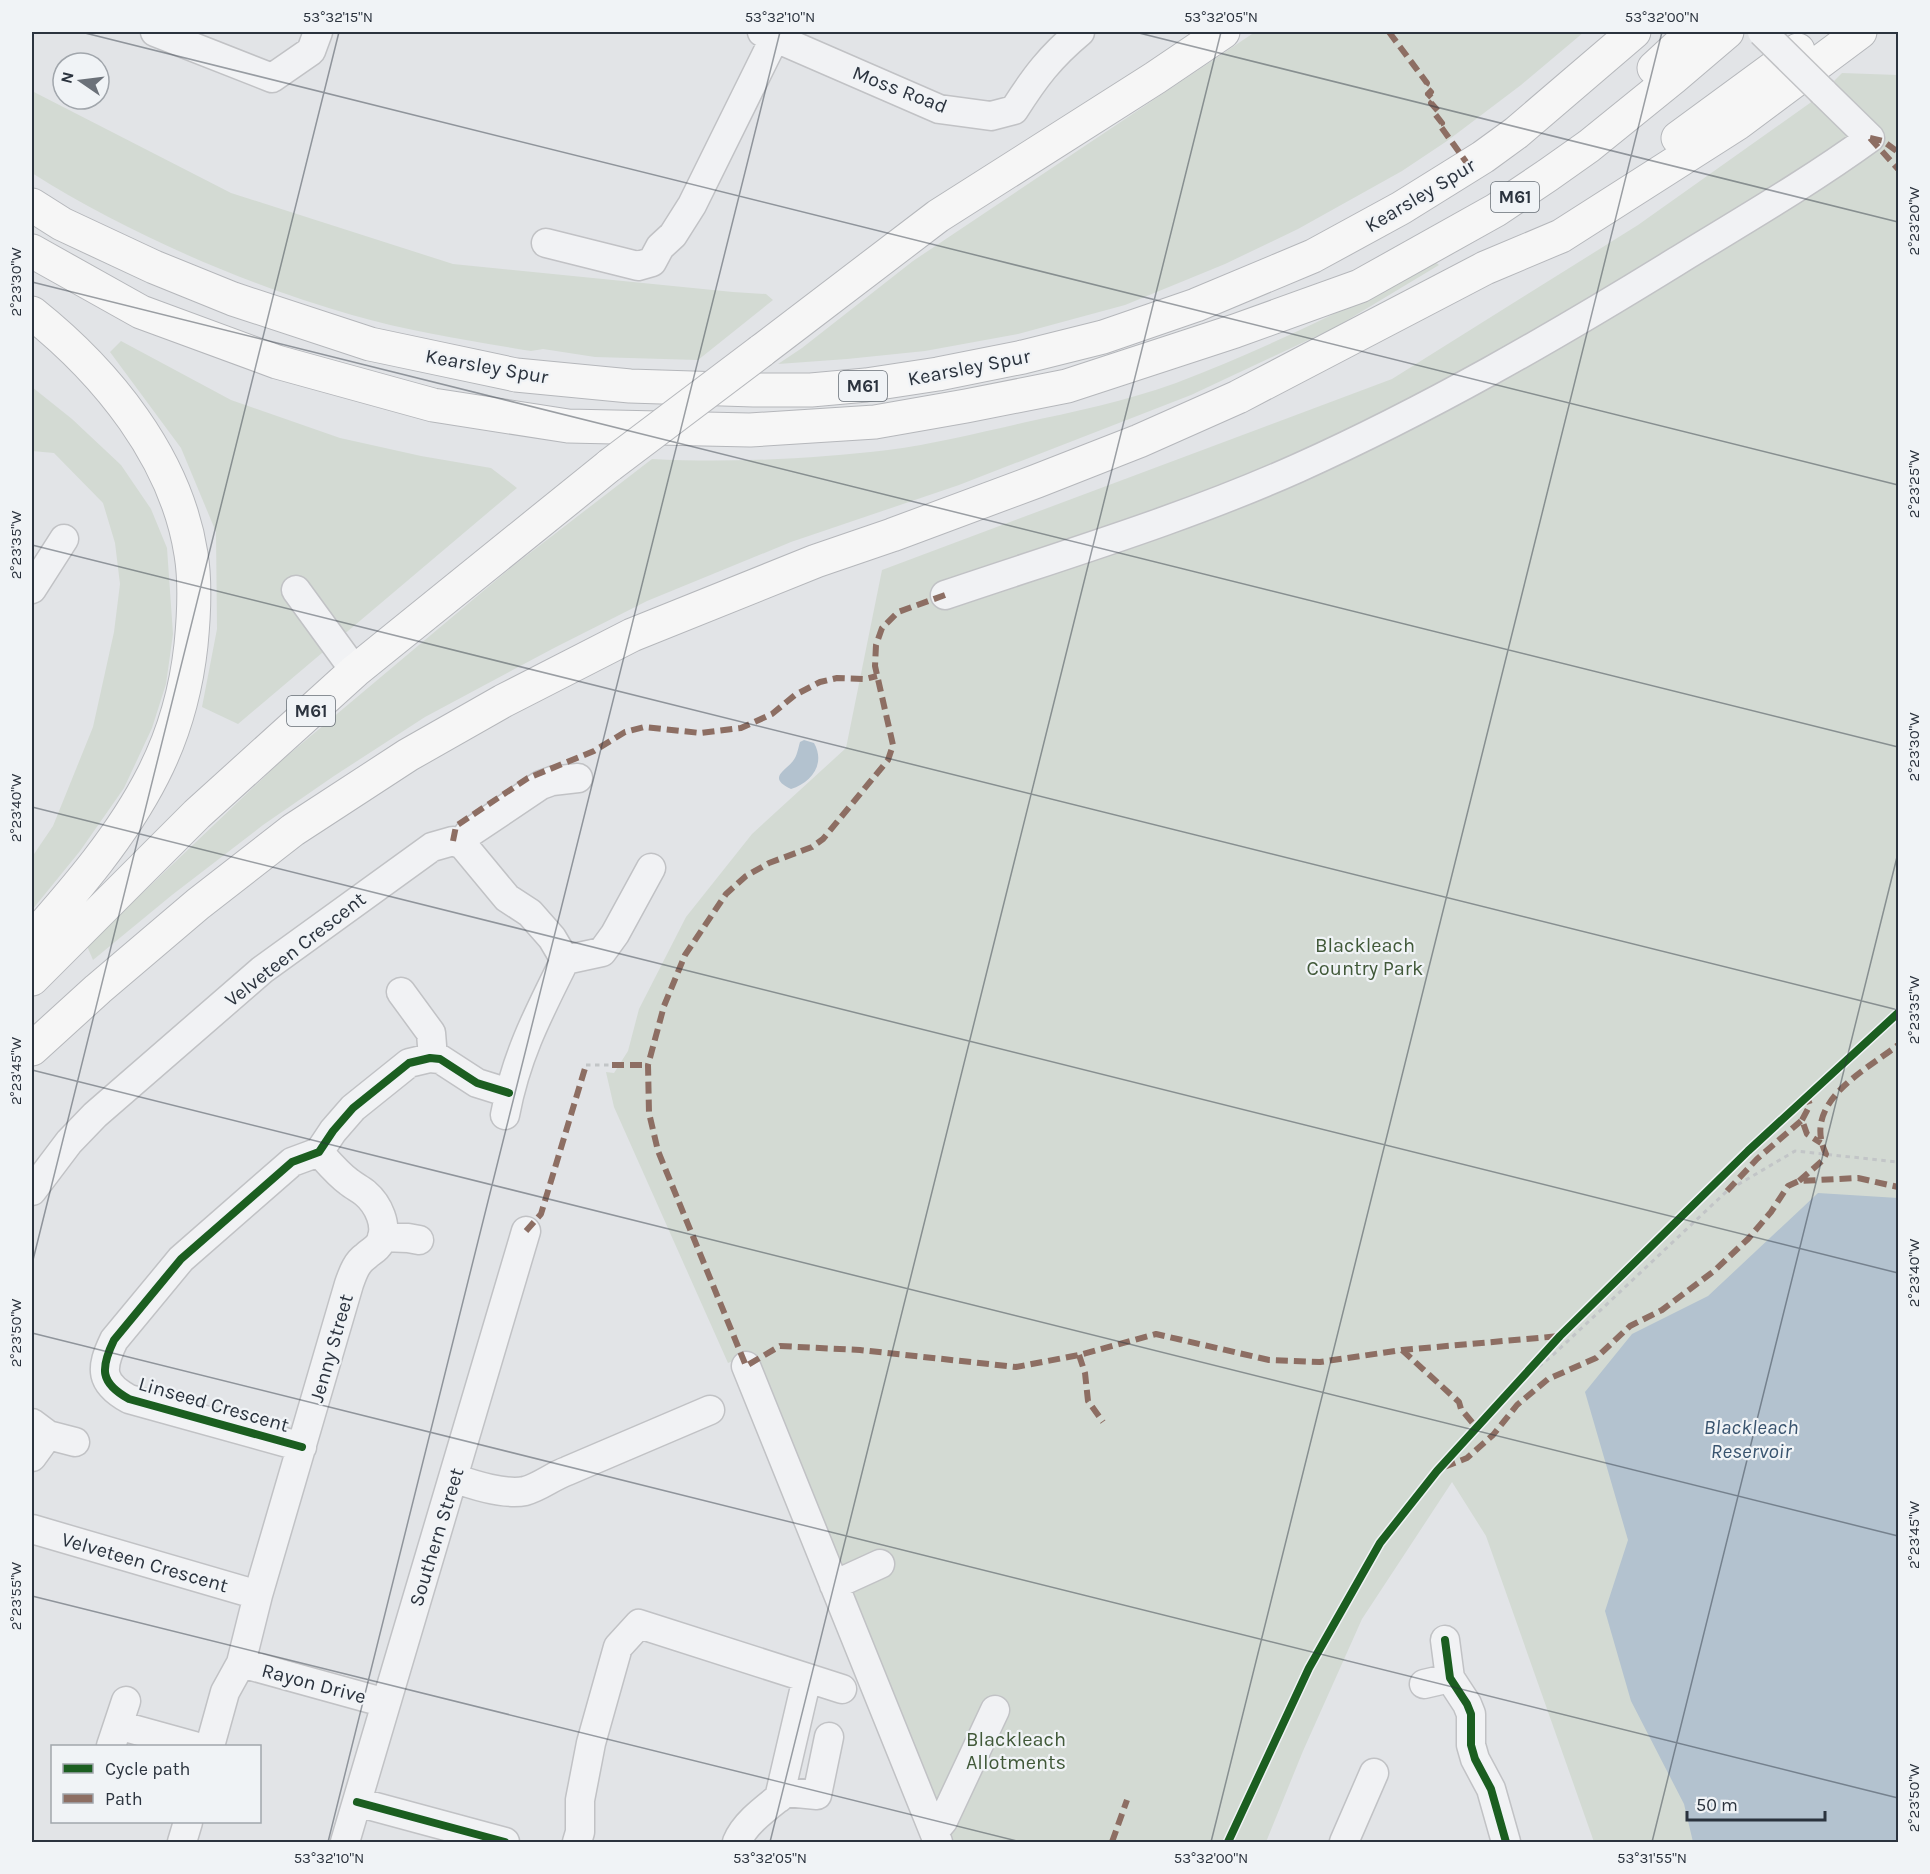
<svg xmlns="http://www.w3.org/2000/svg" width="1930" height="1874" font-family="Karla,sans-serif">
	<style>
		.green { fill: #d3dad3 }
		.water { fill: #b3c2cf }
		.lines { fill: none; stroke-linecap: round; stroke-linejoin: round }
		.minor-casing { stroke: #c1c2c5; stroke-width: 31 }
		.highway-casing { stroke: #b5b7bb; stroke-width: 35 }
		.path { stroke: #c2c5c7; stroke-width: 3; stroke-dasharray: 4.5 4.5; stroke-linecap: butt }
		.minor { stroke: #f1f2f4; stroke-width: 28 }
		.highway { stroke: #f6f6f6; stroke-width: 33 }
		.minor-bridge-casing { stroke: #c1c2c5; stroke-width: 31; stroke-linecap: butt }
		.highway-bridge-casing { stroke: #b5b7bb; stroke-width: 35; stroke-linecap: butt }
		.minor-bridge { stroke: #f1f2f4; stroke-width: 28 }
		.highway-bridge { stroke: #f6f6f6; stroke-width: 33 }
		.quiet { stroke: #8d6e63; stroke-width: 6; stroke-dasharray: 12 6; stroke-linecap: butt }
		.cycleway-casing { stroke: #f0f3f6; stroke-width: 11 }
		.cycleway { stroke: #1b5e20; stroke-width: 8 }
		.ticks { fill: none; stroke: #2b333e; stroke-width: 1.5; stroke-opacity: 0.45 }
		.labels { text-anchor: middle; stroke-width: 4.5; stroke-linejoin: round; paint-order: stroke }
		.shield { fill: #f0f3f6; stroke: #666d75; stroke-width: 1.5 }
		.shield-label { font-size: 18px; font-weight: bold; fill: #2b333e }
		.street-label { font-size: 20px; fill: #2b333e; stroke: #f0f3f6 }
		.park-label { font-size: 20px; fill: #415939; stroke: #f0f3f6 }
		.water-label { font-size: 21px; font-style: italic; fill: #39546f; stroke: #f0f3f6 }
		.neatline { fill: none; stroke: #2b333e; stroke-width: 2 }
		.ticks-label { font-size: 15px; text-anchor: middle; fill: #2b333e }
	</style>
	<rect width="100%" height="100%" fill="#e2e4e7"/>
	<path class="green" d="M1255 32H1584L1521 85 1447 141 1402 171 1298 229 1225 264 1125 305 1018 334 925 351 847 359 778 364 802 348 913 261Z
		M1842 73 1898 75V1842H1594L1486 1536 1452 1482 1362 1619 1303 1751 1266 1842H953L751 1354 728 1363 614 1107 606 1072 614 1073 628 1051 639 1009 686 917 752 834 846 748 882 570 1392 379 1638 225 1817 98Z
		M32 91 231 193 453 264 733 292 766 294 773 300 698 360 595 357 543 349 531 351C471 341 411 332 352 315 246 285 125 232 32 173Z
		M1435 262 1439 265 1336 327 1191 395 959 485 791 542 647 601 554 648 425 717 334 776 263 825 172 895 93 960 87 946 281 761 513 566 652 459C728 463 813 459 888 450 933 444 978 433 1022 423 1073 412 1126 401 1176 383 1265 349 1351 307 1435 262Z
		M121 341 231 400 340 438 421 456 491 468 517 488 238 724 202 707 217 629 216 532 181 448 110 352Z
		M32 387 72 419 121 465 151 509 167 548 173 634 166 684 152 728 124 788 80 851 32 910V857L53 826 93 727 114 632 120 584 115 543 103 503 54 453 32 451Z"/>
	<path class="water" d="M804 740 814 743C826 764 811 783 791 789 767 778 785 771 793 761 797 756 798 749 800 742Z
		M1818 1193 1898 1198V1842H1693L1684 1804 1631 1701 1605 1611 1628 1540 1585 1392 1632 1334 1708 1296Z"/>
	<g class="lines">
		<g class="minor-casing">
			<path id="minor" d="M155 32 272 78 311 51 318 32
				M762 32 939 109 991 116 1014 110C1035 77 1050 57 1080 32
				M546 243 638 266 652 262 660 247 673 235 692 205 775 37
				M32 589 64 539
				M296 590 355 671
				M945 595C1063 555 1184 519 1298 468 1429 409 1554 337 1677 261 1742 221 1808 183 1870 138L1823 92
				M463 845 468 834 541 785 552 781 578 778
				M401 992 431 1033 433 1058
				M505 1115C516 1056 538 1014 565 960L602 952 615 934 651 868
				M32 1191 69 1142 95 1115 262 970 432 847 453 841 463 845 507 898 530 913 552 938 565 960
				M382 1237 408 1238 419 1240
				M746 1366 938 1842
				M32 1423 48 1435 32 1457
				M48 1435 75 1442
				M302 1447 129 1399C100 1383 100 1369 114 1340L181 1259 292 1162 319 1152 333 1131 353 1108 409 1063 430 1058 440 1059 477 1083 509 1093
				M454 1478C473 1485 506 1495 525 1491 540 1487 553 1476 567 1471 615 1451 662 1430 710 1410
				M32 1529 258 1595
				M834 1585 880 1564
				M1445 1640 1450 1678 1467 1704 1471 1714V1745L1475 1759 1491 1789 1506 1842
				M241 1663 386 1703
				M1424 1684 1450 1678
				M118 1725 194 1746
				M111 1746 126 1701
				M210 1746 225 1692 241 1663 258 1595 349 1284C353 1273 356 1263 366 1256 371 1251 376 1250 380 1243 389 1226 378 1204 365 1193 360 1189 354 1186 349 1182 338 1174 328 1162 319 1152
				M779 1798 807 1678
				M357 1802 505 1842
				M934 1832 943 1821 995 1710
				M182 1842 188 1822
				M345 1842 526 1231
				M577 1842 580 1832V1800L591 1743 618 1647 639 1624 842 1689
				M737 1842C745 1822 769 1806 786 1792L817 1795 829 1737
				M1344 1842 1374 1773"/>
		</g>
		<g class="highway-casing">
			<path id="highway" d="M1654 68 1693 32
				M1678 138 1798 50
				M32 205 62 224 154 267 233 299 370 344 516 375 630 386 754 390H811L866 385 938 374 1023 357 1103 337 1196 305 1313 256 1401 208 1483 157 1516 133 1634 32
				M32 251 141 312 277 362 433 405 568 426 750 430 875 422 966 406 1067 386 1235 331 1360 286 1496 210 1548 175 1589 146 1673 78 1727 32
				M32 313C106 372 176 457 191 554 196 584 194 615 191 645 186 691 174 734 153 775 122 836 76 889 32 939
				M761 351 938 216 1155 78 1223 32
				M32 979 197 814 355 671 610 465
				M32 1049 98 989 198 904 293 830 408 755 503 701 632 635 816 561 892 535 1037 481 1139 441 1238 397 1485 268 1561 236 1738 123 1860 32"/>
		</g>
		<path class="path" d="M586 1065H612
			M1504 1395 1553 1355 1727 1191 1795 1151 1898 1162"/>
		<use href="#minor" class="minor"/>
		<use href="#highway" class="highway"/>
		<g class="minor-bridge-casing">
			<path id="minor-bridge" d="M1762 32 1823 92"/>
		</g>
		<g class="highway-bridge-casing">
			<path id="highway-bridge" d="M610 465 761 351"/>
		</g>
		<use href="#minor-bridge" class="minor-bridge"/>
		<use href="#highway-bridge" class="highway-bridge"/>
		<path class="quiet" d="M1389 32 1427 83 1425 86 1431 92 1428 94 1434 100 1431 103 1438 111 1435 114 1442 123 1439 124 1469 166
			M1870 138 1898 169
			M1870 138 1883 141 1898 152
			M945 595 898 612 882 628 876 645 875 666 893 745 888 760 823 839 812 847 769 863 746 876 726 894 685 955 664 1006 648 1065 649 1113 658 1151 746 1366 780 1346 860 1350 1016 1367 1079 1355 1156 1334 1269 1360 1320 1362 1402 1350 1560 1336
			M453 841 456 826 528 778 594 751 625 732 644 727 700 733 741 728 772 714 795 695 820 682 837 678 865 679 877 676
			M612 1065H648
			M1802 1120 1810 1105 1807 1097
			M1799 1181 1823 1160 1826 1154C1801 1102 1865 1071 1898 1045
			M1727 1191 1757 1159 1802 1120 1807 1134 1821 1143
			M526 1231 541 1214 586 1065
			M1402 1350 1459 1402 1461 1409 1476 1427
			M1079 1355 1085 1373 1088 1401 1103 1422
			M1444 1467 1467 1458 1493 1435 1517 1405 1548 1379 1596 1358 1630 1326 1662 1310 1714 1271 1748 1239 1771 1212 1788 1186 1799 1181 1858 1178 1898 1187
			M1112 1842 1127 1800"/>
		<g class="cycleway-casing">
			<path id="cycleway" d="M302 1447 129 1399C100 1383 100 1369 114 1340L181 1259 292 1162 319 1152 333 1131 353 1108 409 1063 430 1058 440 1059 477 1083 509 1093
				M1445 1640 1450 1678 1467 1704 1471 1714V1745L1475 1759 1491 1789 1506 1842
				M357 1802 505 1842
				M1228 1842 1309 1668 1380 1543 1437 1471 1560 1336 1748 1151 1898 1013"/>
		</g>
		<use href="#cycleway" class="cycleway"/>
	</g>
	<path class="ticks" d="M81 32 1898 485M1135 32 1898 222M32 282 1898 747M32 545 1898 1010M32 807 1898 1273M32 1070 1898 1536M32 1264 339 32M32 1333 1898 1798M32 1596 1021 1842M328 1842 780 32M770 1842 1221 32M1211 1842 1662 32M1652 1842 1898 853"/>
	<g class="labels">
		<g class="shield">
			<rect x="1491" y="182" width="48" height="30" rx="4.5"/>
			<rect x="839" y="371" width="48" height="30" rx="4.5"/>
			<rect x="287" y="696" width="48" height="30" rx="4.5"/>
		</g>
		<g class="shield-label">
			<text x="1515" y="203">M61</text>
			<text x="863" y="392">M61</text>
			<text x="311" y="717">M61</text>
		</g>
		<g class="street-label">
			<text transform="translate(900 89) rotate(21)" y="7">Moss Road</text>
			<text transform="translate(1420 195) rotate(-31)" y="7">Kearsley Spur</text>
			<text transform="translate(487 366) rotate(10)" y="7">Kearsley Spur</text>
			<text transform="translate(969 367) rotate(-11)" y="7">Kearsley Spur</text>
			<text transform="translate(295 949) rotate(-38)" y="7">Velveteen Crescent</text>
			<text transform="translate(331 1348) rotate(-74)" y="7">Jenny Street</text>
			<text transform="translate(214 1404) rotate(16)" y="7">Linseed Crescent</text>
			<text transform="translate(436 1537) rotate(-73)" y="7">Southern Street</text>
			<text transform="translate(145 1562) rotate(16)" y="7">Velveteen Crescent</text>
			<text transform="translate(314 1683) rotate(15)" y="7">Rayon Drive</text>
		</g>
		<g class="park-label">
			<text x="1365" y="952">Blackleach<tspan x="1365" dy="23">Country Park</tspan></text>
			<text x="1016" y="1746">Blackleach<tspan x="1016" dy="23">Allotments</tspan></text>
		</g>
		<g class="water-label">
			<text x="1751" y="1434">Blackleach<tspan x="1751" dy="24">Reservoir</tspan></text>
		</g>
	</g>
	<rect width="1930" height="1874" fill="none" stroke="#f0f3f6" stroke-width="66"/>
	<rect x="51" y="1745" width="210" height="78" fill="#f0f3f6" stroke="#a1a6ac" stroke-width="1.5"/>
	<rect x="63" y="1764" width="30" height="9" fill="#1b5e20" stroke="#a1a6ac" stroke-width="1.5"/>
	<text x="105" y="1775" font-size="18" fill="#2b333e">Cycle path</text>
	<rect x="63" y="1794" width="30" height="9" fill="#8d6e63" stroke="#a1a6ac" stroke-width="1.5"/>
	<text x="105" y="1805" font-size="18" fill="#2b333e">Path</text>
	<g transform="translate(81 81) rotate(284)"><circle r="28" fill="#f0f3f6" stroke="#a1a6ac" stroke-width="1.5"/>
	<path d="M0-4.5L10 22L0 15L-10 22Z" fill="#6b7179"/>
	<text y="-9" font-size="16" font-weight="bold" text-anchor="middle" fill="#2b333e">N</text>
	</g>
	<path d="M1687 1811v9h138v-9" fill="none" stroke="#2b333e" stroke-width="3"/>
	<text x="1696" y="1811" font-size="18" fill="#2b333e" stroke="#f0f3f6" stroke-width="4.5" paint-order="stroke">50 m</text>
	<rect x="33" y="33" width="1864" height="1808" class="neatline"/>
	<g class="ticks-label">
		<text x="338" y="22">53°32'15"N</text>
		<text x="780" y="22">53°32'10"N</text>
		<text x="1221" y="22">53°32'05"N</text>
		<text x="1662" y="22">53°32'00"N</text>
		<text transform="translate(1914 221) rotate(-90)" y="5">2°23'20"W</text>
		<text transform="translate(16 282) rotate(-90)" y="5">2°23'30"W</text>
		<text transform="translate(1914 484) rotate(-90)" y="5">2°23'25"W</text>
		<text transform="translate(16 545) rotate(-90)" y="5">2°23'35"W</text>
		<text transform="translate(1914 747) rotate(-90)" y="5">2°23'30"W</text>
		<text transform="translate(16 808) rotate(-90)" y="5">2°23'40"W</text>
		<text transform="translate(1914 1010) rotate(-90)" y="5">2°23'35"W</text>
		<text transform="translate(16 1071) rotate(-90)" y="5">2°23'45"W</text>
		<text transform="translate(1914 1273) rotate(-90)" y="5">2°23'40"W</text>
		<text transform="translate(16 1333) rotate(-90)" y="5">2°23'50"W</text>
		<text transform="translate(1914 1535) rotate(-90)" y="5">2°23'45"W</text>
		<text transform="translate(16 1596) rotate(-90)" y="5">2°23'55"W</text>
		<text transform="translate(1914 1798) rotate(-90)" y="5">2°23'50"W</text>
		<text x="329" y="1863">53°32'10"N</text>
		<text x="770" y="1863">53°32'05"N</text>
		<text x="1211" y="1863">53°32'00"N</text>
		<text x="1652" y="1863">53°31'55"N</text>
	</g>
</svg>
